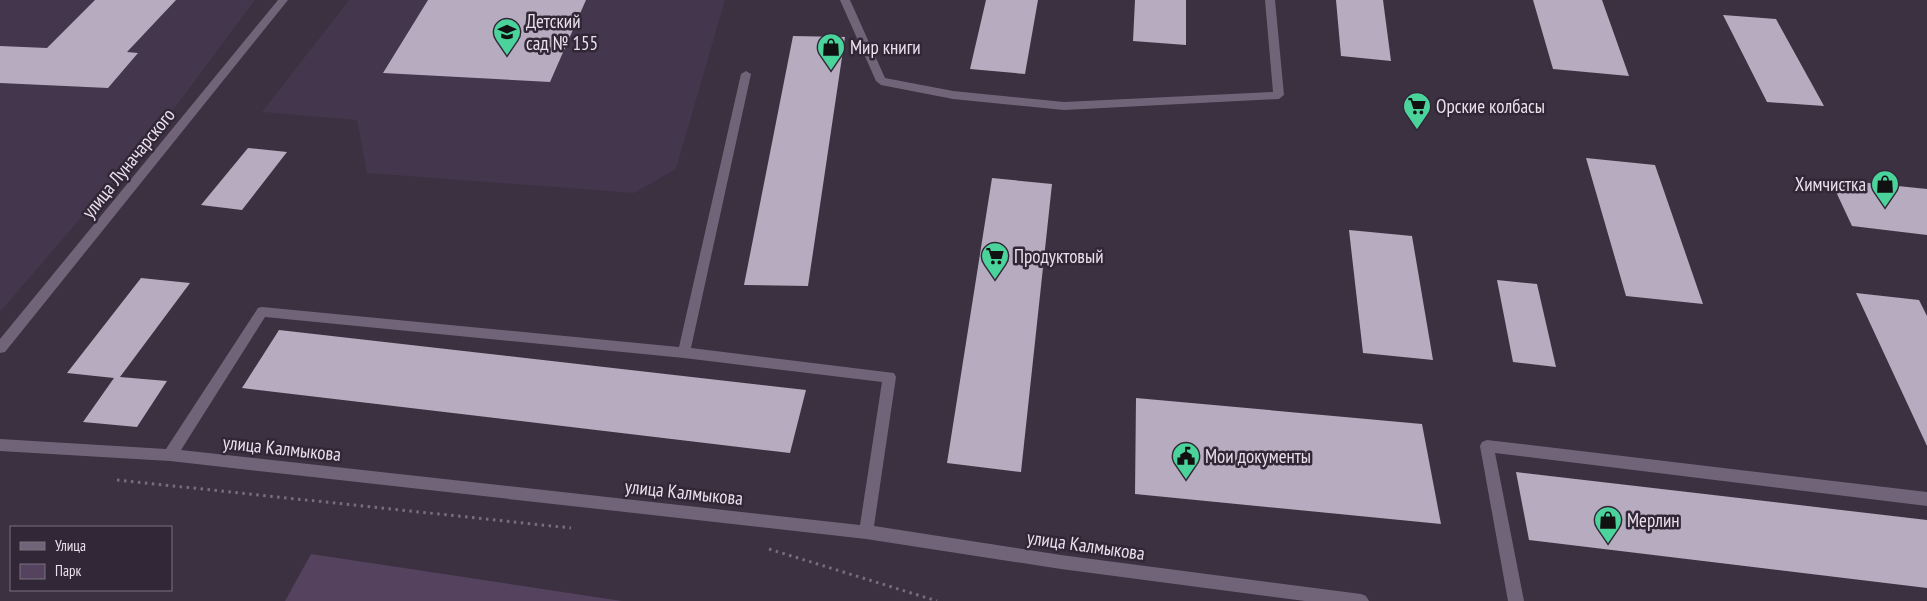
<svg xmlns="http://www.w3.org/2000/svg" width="1927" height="601" font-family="'PT Sans Narrow',sans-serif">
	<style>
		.built { fill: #44364d }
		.green { fill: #54425f }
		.building { fill: #b7abbf }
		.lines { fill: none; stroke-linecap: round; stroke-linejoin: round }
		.path { stroke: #776e7c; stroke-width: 3; stroke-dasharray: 2.5 4.5; stroke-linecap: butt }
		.minor { fill: #716479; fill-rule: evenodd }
		.labels { text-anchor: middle; stroke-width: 5; stroke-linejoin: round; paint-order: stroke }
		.poi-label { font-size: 19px; fill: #e9e2ed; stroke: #312737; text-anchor: start }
		.street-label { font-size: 19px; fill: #e9e2ed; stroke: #312737 }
	</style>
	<rect width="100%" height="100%" fill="#3b3141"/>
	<path class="built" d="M0 0H255L171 113 0 312Z
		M349 0H725L676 169 634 193 367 173 357 120 262 112Z"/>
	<path class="green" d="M311 554 622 601H285Z"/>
	<path class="building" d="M95 0H176L127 52 138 53 108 88 0 83V46L47 48Z
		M428 0H586L550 82 383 73Z
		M986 0H1038L1025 74 970 69Z
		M1135 0H1186V45L1133 41Z
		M1336 0H1383L1391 61 1341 56Z
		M1533 0H1602L1629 76 1553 69Z
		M1723 15 1776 19 1824 106 1767 102Z
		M793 36 845 37 808 286 744 285Z
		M248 148 287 152 242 210 201 205Z
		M1586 158 1655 165 1703 304 1626 296Z
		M992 178 1052 184 1021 472 947 463Z
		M1830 179 1927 189V235L1852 226Z
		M1349 230 1412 236 1433 360 1363 353Z
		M141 278 190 283 120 377 167 381 137 427 83 422 114 378 67 373Z
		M1497 280 1537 284 1556 367 1513 362Z
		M1856 293 1919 300 1927 316V446Z
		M279 330 806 390 790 453 242 388Z
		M1136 398 1422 424 1441 524 1135 494Z
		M1516 472 1927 520V588L1529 540Z"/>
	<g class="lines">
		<path class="path" d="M117 480 571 528
			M769 549 937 601"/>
		<path class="minor" d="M278 0H288L5 352 0 353V339Z
			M840 0H850L885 78 953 91 1064 102 1273 92 1265 0H1275L1284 95 1279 99 1064 110 953 99 881 85 876 81Z
			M746 71 751 74 691 348 894 373 896 377 874 526 1061 555 1361 594 1366 596 1369 601H1305L1061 569 866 539 170 461 0 451V439L166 449 258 308 262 307 679 347 741 74ZM265 317 684 358 882 382 860 525 181 450Z
			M1487 440 1927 492V506L1495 453 1524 601H1508L1480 446 1482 442Z"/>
	</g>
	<defs>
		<g id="school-pin" transform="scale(1.4375)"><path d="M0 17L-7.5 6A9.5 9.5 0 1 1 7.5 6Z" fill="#4ad49c" stroke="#312737"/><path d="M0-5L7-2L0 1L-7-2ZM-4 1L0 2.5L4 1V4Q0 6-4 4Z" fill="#111"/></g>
		<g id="shop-pin" transform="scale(1.4375)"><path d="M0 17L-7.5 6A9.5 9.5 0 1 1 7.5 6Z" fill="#4ad49c" stroke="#312737"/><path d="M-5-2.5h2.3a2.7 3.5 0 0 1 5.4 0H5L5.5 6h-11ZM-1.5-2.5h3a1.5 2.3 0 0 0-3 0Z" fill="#111"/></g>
		<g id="supermarket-pin" transform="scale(1.4375)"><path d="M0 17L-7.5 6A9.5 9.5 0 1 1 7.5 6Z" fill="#4ad49c" stroke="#312737"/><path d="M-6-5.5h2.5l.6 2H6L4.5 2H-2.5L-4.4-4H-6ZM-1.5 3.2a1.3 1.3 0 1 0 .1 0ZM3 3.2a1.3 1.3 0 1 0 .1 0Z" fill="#111"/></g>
		<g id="civic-pin" transform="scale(1.4375)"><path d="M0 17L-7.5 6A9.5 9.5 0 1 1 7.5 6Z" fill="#4ad49c" stroke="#312737"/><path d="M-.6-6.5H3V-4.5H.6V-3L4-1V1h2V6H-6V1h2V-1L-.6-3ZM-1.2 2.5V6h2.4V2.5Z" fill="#111"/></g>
	</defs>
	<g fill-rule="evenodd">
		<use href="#school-pin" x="507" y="32"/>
		<use href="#shop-pin" x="831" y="47"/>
		<use href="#supermarket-pin" x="1417" y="106"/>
		<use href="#shop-pin" x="1885" y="184"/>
		<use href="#supermarket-pin" x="995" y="256"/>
		<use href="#civic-pin" x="1186" y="456"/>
		<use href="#shop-pin" x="1608" y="520"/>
	</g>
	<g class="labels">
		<g class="poi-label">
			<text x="526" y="28">Детский<tspan x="526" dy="22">сад № 155</tspan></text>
			<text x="850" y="54">Мир книги</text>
			<text x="1436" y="113">Орские колбасы</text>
			<text x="1866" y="191" text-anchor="end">Химчистка</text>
			<text x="1014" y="263">Продуктовый</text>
			<text x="1205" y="463">Мои документы</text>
			<text x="1627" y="527">Мерлин</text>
		</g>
		<g class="street-label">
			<text transform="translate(128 163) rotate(-51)" y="7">улица Луначарского</text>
			<text transform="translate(282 448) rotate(6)" y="7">улица Калмыкова</text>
			<text transform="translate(684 492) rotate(6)" y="7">улица Калмыкова</text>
			<text transform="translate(1086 545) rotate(8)" y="7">улица Калмыкова</text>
		</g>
	</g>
	<rect x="10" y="526" width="162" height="65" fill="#312737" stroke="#7b7280"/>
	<rect x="20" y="542" width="25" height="8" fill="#716479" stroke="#7b7280"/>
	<text x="55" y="551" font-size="15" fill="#e9e2ed">Улица</text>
	<rect x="20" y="564" width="25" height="15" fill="#54425f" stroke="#7b7280"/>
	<text x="55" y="576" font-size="15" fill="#e9e2ed">Парк</text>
</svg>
